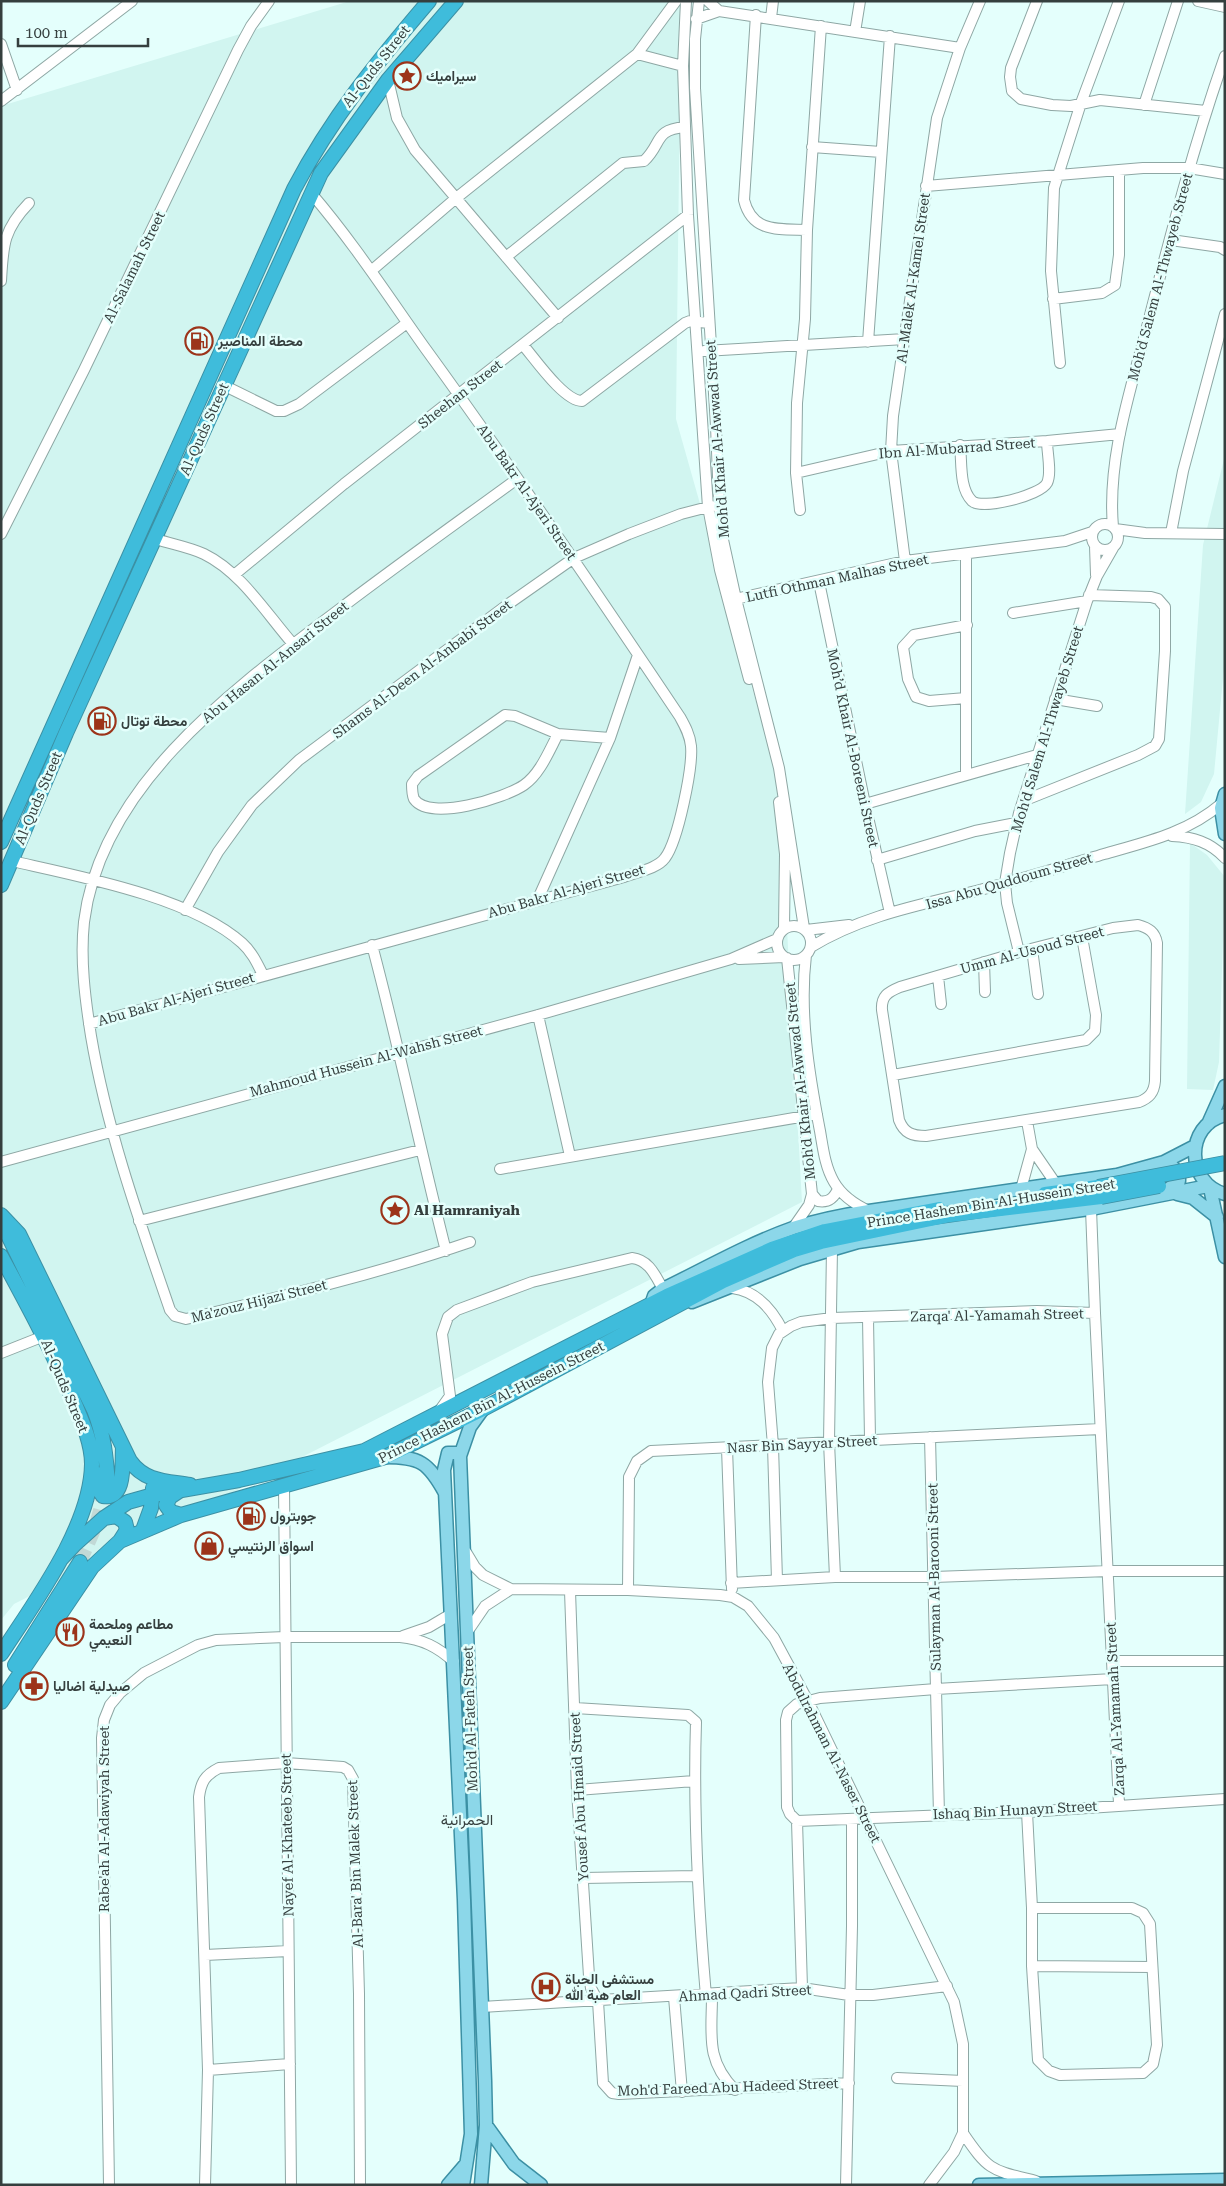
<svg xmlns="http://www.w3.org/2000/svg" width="1226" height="2186" font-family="'Roboto Serif',Vazirmatn,serif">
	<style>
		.built { fill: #d1f5f0 }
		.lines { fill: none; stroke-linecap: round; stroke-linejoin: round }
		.highway-tunnel { stroke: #c1d9d6; stroke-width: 14; stroke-dasharray: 14 7; stroke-linecap: butt }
		.minor-casing { stroke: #8ea7a4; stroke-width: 12 }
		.major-casing { stroke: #3c90a4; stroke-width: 15 }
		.highway-casing { stroke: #3c90a4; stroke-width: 16 }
		.minor { stroke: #fff; stroke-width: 10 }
		.major { stroke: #8cd7e9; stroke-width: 12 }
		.highway { stroke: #3fbcdb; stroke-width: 14 }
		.highway-bridge-casing { stroke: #3c90a4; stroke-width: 16; stroke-linecap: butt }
		.highway-bridge { stroke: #3fbcdb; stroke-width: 14 }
		.labels { text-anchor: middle; stroke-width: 5; stroke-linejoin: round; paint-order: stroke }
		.street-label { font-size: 14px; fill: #353f3e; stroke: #e4fffc }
		.poi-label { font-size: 14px; font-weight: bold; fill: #353f3e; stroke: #e4fffc; text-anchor: start }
		.neighbourhood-label { font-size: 15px; fill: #353f3e; stroke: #e4fffc }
	</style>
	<rect width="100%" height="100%" fill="#e4fffc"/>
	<path class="built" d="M350 1H681L676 419 779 783 802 1202 14 1604 1 1620V106Z
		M1225 455V657L1214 774 1201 802 1185 814 1203 545Z
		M1190 843 1207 855 1225 877 1219 1062 1213 1090 1187 1089Z"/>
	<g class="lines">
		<path class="highway-tunnel" d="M80 1562 96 1525 107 1485"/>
		<g class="minor-casing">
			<path id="minor" d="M686 1 683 66 688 215 708 507 720 570 749 679
				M699 1 695 39V88L716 426 720 526 736 599 779 768 804 928
				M708 1 719 11
				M1037 1 1011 68 1010 77 1012 91 1021 99 1052 105 1071 106 1100 100 1206 111
				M1198 1 1225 7
				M756 15 744 200C752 233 779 229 807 230
				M771 18 773 1
				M696 19 719 11 960 48
				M855 32 860 1
				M1 44 17 90
				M637 54 683 66
				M388 80 397 118 415 150 558 318
				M1 101 132 1
				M1144 105 1178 1
				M812 147 881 152
				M926 186 1143 168H1189L1225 174
				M1171 240 1220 247 1225 250
				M506 257 623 163 644 161C663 143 653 130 685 127
				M371 271 455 199 637 54 676 1
				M1 281C3 246 3 230 29 203
				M1053 299 1102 293 1115 285 1119 255V172
				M868 342 890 36
				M523 345C535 359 564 401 582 401L685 323 690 321 709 323
				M704 351 905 339
				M1060 363 1051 271 1054 188 1081 103 1119 1
				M223 385 276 411H284L299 404 407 323
				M960 445C962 462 959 488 972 501 982 510 1040 496 1047 483 1052 473 1047 453 1047 441
				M796 473 891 451 1047 441 1120 434
				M800 510 796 473 797 403 805 319 807 230 821 26
				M1092 537a13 13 0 1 1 26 0a13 13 0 1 1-26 0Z
				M1113 527C1107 458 1131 389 1148 323 1171 233 1194 144 1225 56
				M1115 529 1145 533 1225 534
				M1171 533 1183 471 1225 314
				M1 534 84 370 238 50 251 26 269 1
				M156 539C171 544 189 547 204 554 241 572 266 613 293 644
				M1095 546 1096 575
				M966 554V774
				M905 561 891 451 893 416 937 118 960 48 980 1
				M234 575 344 484 688 215
				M819 582 865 804 890 913
				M731 600 905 561 1065 541 1092 532
				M1013 613 1087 601
				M966 698 929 701 916 697 908 679 903 647 914 635 967 625
				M1055 699 1097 706
				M558 734C549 751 540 774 524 785 505 798 430 822 414 799 412 794 412 788 412 784L418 776 505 715 515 716 558 734 610 738
				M1023 801 1138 755 1155 746 1159 739 1165 651V607L1158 599 1151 597 1089 595
				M779 802 785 854 784 928
				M865 804 1037 755
				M1172 836C1193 837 1210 842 1225 858
				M877 860 975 831 1016 823
				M12 861C78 876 191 897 242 943 252 952 257 963 263 975
				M537 901 610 738 638 655
				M185 910 218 852 252 805 299 760 507 605 574 558 629 534 681 514 712 506
				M1138 925C1149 928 1155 932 1157 943L1155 1081C1154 1093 1149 1098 1139 1102L926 1136C912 1136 904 1133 899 1120L882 1010C881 996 888 992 900 987L1019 952 1113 928Z
				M777 943a17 17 0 1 1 34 0a17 17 0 1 1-34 0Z
				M806 930 849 925
				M372 945C399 1046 420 1149 446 1251
				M811 947C861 916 920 905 976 891 1019 880 1061 867 1104 854 1146 842 1187 833 1221 804
				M1032 949 1038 994
				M1019 952 1007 903 1005 883 1010 853 1019 813 1087 601 1097 576 1113 548
				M806 955C799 1013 809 1074 820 1131 823 1148 825 1167 834 1182 842 1196 854 1204 869 1211
				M787 958 812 1194 809 1205 793 1228
				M739 959 784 957
				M984 962 985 992
				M938 976 941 1004
				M538 1015 570 1156
				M89 1024 624 877C636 872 657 869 665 858 678 841 693 767 691 746 690 735 685 726 680 717 597 593 513 469 425 348 388 296 353 242 311 193
				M893 1075 1086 1040 1095 1031 1096 1015 1082 937
				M1027 1121 1032 1149 1056 1184
				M1 1162 538 1015 731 959 777 939
				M500 1169 817 1114
				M1021 1189 1032 1149
				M812 1194 818 1201C829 1203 834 1198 838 1189
				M1091 1209 1095 1313
				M139 1221 420 1150
				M470 1242C377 1274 281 1297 186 1319L175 1316 170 1310C139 1220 107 1130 91 1036 85 998 80 959 84 922 101 783 238 686 341 608 399 564 458 522 517 479
				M832 1248 829 1442 835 1577
				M732 1288C757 1291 772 1309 783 1331
				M868 1318 870 1439
				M1 1353 44 1336
				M440 1410 450 1396 442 1334 448 1317 457 1310 532 1282 632 1258C649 1260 655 1275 663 1289
				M930 1437 936 1689 1113 1679
				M727 1448 732 1589
				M284 1486 291 2185
				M466 1552 475 1567 483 1575 511 1589 628 1590 720 1595 733 1597 748 1606 774 1638 808 1701 954 2002 963 2044V2133L954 2152 929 2185
				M777 1580 773 1446 768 1382 772 1348 779 1334 791 1326 801 1322 832 1318 1037 1311 1095 1313 1119 1804
				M731 1583 835 1577H934L1109 1571H1225
				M628 1590 629 1477 637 1461 651 1451 1100 1429
				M570 1591 577 1790 589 1976 591 1988 598 2001 603 2083 612 2093 619 2094 849 2083
				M468 1631 485 1606 511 1589
				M403 1636 429 1627 451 1614
				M1113 1661H1225
				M575 1708 688 1715 696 1722C693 1814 698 1904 706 1996
				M577 1790 694 1781
				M1027 1812 1032 1908V1966L1038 2060 1049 2071 1060 2075 1143 2073 1153 2064 1157 2045 1150 1924 1143 1913 1132 1908H1032
				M797 1821 790 1814 787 1807 786 1720 788 1712 797 1704 820 1698 936 1689 939 1815
				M583 1878 696 1876
				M205 1955 288 1951
				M1032 1966 1152 1967
				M802 1988 797 1821 1027 1812 1225 1799
				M712 1995C712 2034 705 2060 735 2090
				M674 1997 682 2092
				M482 2007 802 1988 849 1995H873L947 1986
				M208 2070 290 2064
				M897 2078 963 2081
				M963 2133C989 2172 992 2170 1036 2181
				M109 2185 102 1738 104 1720 110 1705 120 1693 144 1673 198 1645 216 1640 285 1637H400C422 1639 438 1647 454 1662
				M205 2185 208 2070 199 1797C201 1782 205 1775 219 1768L286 1763 343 1767 348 1770 353 1779 359 1994 360 2185
				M846 2185 852 1926V1819"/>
		</g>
		<g class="major-casing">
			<path id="major" d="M1225 794 1221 808 1225 834
				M1225 1115C1184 1125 1186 1184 1225 1194
				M1208 1124 1225 1086
				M1210 1188 1225 1257
				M1163 1193 1179 1181V1174L1171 1165
				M1177 1194 1193 1198 1217 1217
				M692 1302 800 1259 858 1242 1096 1208 1208 1186
				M651 1305 654 1296 663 1289C706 1268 748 1244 793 1228 818 1220 843 1215 869 1211L1117 1175 1164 1162 1195 1146
				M460 1456 457 1453H448L444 1470 464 1900 471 2134 463 2185
				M385 1457C420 1457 428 1462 445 1493
				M486 2125 514 2164 541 2185
				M448 2185 466 2164
				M481 2185 486 2125 485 2081 460 1456 470 1427 483 1409
				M979 2185 1225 2180"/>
		</g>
		<g class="highway-casing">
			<path id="highway" d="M1 842 294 189C332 117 377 62 429 1
				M1 885 66 733 321 173 388 80 456 1
				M1045 1194 1098 1187
				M1 1215 19 1234 130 1461C145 1482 166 1481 190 1485
				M1 1221 94 1410C104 1435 106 1457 108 1484
				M1 1256C27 1304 53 1352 74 1402 82 1421 92 1443 92 1464 91 1527 34 1603 1 1654
				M94 1472 98 1489 103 1496C126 1500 122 1463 123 1448
				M179 1491 170 1497 166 1505 171 1512 181 1515
				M104 1518 116 1516 125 1522 127 1530 120 1541
				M143 1530 151 1508 153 1488
				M61 1559 75 1544 104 1518 128 1502 153 1495 239 1480 364 1451 667 1296 772 1249 825 1231 939 1209
				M15 1665 80 1562
				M1 1702 92 1567 120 1541 181 1515 385 1457 483 1409 723 1281 794 1250 821 1242 950 1215 1101 1197"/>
		</g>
		<use href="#minor" class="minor"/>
		<use href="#major" class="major"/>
		<use href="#highway" class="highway"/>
		<g class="highway-bridge-casing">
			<path id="highway-bridge" d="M1098 1187 1225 1163
				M1101 1197 1159 1186"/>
		</g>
		<use href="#highway-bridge" class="highway-bridge"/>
	</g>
	<defs>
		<g id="sight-ring" transform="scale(1.4375)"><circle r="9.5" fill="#e4fffc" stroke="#9c341a" stroke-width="1.5"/><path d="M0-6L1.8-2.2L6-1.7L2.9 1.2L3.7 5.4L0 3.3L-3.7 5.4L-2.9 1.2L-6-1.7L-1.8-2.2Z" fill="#9c341a"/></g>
		<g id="fuel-ring" transform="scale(1.4375)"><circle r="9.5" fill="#e4fffc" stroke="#9c341a" stroke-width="1.5"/><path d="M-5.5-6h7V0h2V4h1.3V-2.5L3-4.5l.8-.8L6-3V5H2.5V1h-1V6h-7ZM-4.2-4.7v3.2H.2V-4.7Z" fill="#9c341a"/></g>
		<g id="shop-ring" transform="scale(1.4375)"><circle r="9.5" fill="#e4fffc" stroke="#9c341a" stroke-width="1.5"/><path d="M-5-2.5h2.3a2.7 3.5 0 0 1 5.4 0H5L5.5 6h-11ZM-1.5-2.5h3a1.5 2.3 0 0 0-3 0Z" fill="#9c341a"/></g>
		<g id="restaurant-ring" transform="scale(1.4375)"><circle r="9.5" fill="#e4fffc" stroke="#9c341a" stroke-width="1.5"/><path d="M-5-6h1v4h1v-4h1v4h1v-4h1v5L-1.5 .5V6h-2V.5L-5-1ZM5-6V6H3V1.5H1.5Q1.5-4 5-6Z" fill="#9c341a"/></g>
		<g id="pharmacy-ring" transform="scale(1.4375)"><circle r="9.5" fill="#e4fffc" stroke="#9c341a" stroke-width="1.5"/><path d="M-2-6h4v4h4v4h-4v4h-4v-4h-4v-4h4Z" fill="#9c341a"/></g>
		<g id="hospital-ring" transform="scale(1.4375)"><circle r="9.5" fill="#e4fffc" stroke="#9c341a" stroke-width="1.5"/><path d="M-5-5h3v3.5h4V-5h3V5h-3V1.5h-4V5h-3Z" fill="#9c341a"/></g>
	</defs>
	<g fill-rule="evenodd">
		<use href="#sight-ring" x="407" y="76"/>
		<use href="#fuel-ring" x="199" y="341"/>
		<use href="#fuel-ring" x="102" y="721"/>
		<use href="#sight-ring" x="395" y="1210"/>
		<use href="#fuel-ring" x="251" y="1516"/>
		<use href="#shop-ring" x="209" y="1546"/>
		<use href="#restaurant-ring" x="70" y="1632"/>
		<use href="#pharmacy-ring" x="34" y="1686"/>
		<use href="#hospital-ring" x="546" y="1987"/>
	</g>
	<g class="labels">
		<g class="street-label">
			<text transform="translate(376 66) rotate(-52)" y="5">Al-Quds Street</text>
			<text transform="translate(134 267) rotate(-64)" y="5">Al-Salamah Street</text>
			<text transform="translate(1160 277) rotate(-75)" y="5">Moh'd Salem Al-Thwayeb Street</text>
			<text transform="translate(913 278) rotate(-82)" y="5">Al-Malek Al-Kamel Street</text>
			<text transform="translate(460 394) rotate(-38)" y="5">Sheehan Street</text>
			<text transform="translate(204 429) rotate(-66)" y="5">Al-Quds Street</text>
			<text transform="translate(717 439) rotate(-94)" y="5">Moh'd Khair Al-Awwad Street</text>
			<text transform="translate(957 448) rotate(-4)" y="5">Ibn Al-Mubarrad Street</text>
			<text transform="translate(527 492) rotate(55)" y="5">Abu Bakr Al-Ajeri Street</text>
			<text transform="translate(837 578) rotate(-12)" y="5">Lutfi Othman Malhas Street</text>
			<text transform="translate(275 662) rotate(-39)" y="5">Abu Hasan Al-Ansari Street</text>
			<text transform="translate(422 669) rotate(-37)" y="5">Shams Al-Deen Al-Anbabi Street</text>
			<text transform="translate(1047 729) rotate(-73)" y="5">Moh'd Salem Al-Thwayeb Street</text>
			<text transform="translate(853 748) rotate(78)" y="5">Moh’d Khair Al-Boreeni Street</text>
			<text transform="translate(38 798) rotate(-67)" y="5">Al-Quds Street</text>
			<text transform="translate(1009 881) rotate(-16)" y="5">Issa Abu Quddoum Street</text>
			<text transform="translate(566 891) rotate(-16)" y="5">Abu Bakr Al-Ajeri Street</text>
			<text transform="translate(1032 950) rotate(-15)" y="5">Umm Al-Usoud Street</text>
			<text transform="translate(176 999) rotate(-16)" y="5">Abu Bakr Al-Ajeri Street</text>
			<text transform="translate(366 1061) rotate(-15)" y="5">Mahmoud Hussein Al-Wahsh Street</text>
			<text transform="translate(800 1081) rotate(-96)" y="5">Moh'd Khair Al-Awwad Street</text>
			<text transform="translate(991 1203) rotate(-9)" y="5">Prince Hashem Bin Al-Hussein Street</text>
			<text transform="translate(259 1301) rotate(-14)" y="5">Ma'zouz Hijazi Street</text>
			<text transform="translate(997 1315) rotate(-1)" y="5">Zarqa' Al-Yamamah Street</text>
			<text transform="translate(65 1386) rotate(67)" y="5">Al-Quds Street</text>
			<text transform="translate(491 1402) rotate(-27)" y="5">Prince Hashem Bin Al-Hussein Street</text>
			<text transform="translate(802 1444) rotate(-3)" y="5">Nasr Bin Sayyar Street</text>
			<text transform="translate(934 1577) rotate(-91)" y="5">Sulayman Al-Barooni Street</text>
			<text transform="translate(1115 1709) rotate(-93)" y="5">Zarqa' Al-Yamamah Street</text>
			<text transform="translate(470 1719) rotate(-92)" y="5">Moh'd Al-Fateh Street</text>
			<text transform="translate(832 1753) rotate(63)" y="5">Abdulrahman Al-Naser Street</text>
			<text transform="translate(579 1797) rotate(-93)" y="5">Yousef Abu Hmaid Street</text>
			<text transform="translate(1015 1810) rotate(-3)" y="5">Ishaq Bin Hunayn Street</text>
			<text transform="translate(104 1819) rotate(-90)" y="5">Rabe'ah Al-Adawiyah Street</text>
			<text transform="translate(287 1835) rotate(-91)" y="5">Nayef Al-Khateeb Street</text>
			<text transform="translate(355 1864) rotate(-92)" y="5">Al-Bara' Bin Malek Street</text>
			<text transform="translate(745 1993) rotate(-3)" y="5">Ahmad Qadri Street</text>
			<text transform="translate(728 2087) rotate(-2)" y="5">Moh'd Fareed Abu Hadeed Street</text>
		</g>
		<g class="poi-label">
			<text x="426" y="81">سيراميك</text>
			<text x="218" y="346">محطة المناصير</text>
			<text x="121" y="726">محطة توتال</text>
			<text x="414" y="1215">Al Hamraniyah</text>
			<text x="270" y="1521">جوبترول</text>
			<text x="228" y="1551">اسواق الرنتيسي</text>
			<text x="89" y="1629">مطاعم وملحمة<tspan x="89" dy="16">النعيمي</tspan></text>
			<text x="53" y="1691">صيدلية اضاليا</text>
			<text x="565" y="1984">مستشفى الحياة<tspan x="565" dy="16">العام هبة الله</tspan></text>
		</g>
		<g class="neighbourhood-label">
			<text x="467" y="1825">الحمرانية</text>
		</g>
	</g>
	<rect width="1226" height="2186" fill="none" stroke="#353f3e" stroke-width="5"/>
	<path d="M18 38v8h130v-8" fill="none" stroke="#353f3e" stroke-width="2.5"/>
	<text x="25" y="38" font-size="15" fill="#353f3e" stroke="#e4fffc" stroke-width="4" paint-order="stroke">100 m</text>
</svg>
